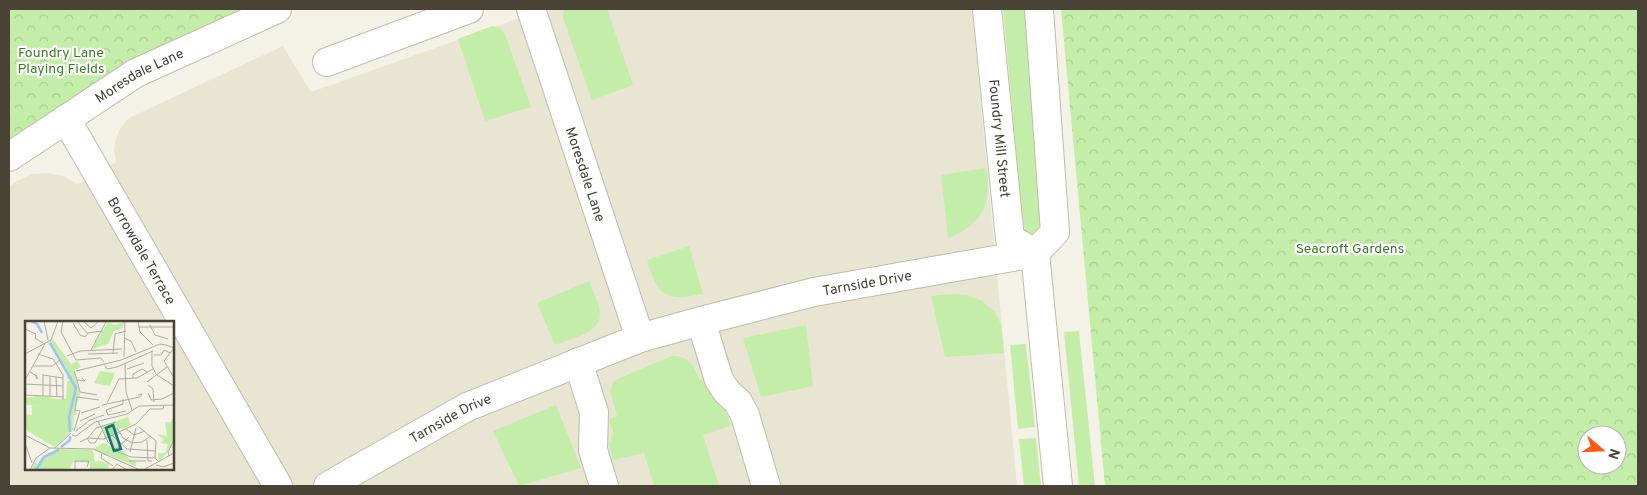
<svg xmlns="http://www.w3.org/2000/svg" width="1647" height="495" font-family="Overpass,sans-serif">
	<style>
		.residential { fill: #e9e5d3; fill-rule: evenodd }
		.green { fill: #c5edaa }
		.park { fill: url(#park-crowns); fill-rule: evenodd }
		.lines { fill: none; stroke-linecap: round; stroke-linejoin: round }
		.street-casing { stroke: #c1bca7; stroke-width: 30 }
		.street { stroke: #fff; stroke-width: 28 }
		.labels { text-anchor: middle; stroke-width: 4.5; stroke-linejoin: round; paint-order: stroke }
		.park-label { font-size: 14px; fill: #387f22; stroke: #fff }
		.street-label { font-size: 14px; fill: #484334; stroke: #fff }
		.inset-river { fill: none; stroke: #9cc5f7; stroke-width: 2.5 }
		.inset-road { fill: none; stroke: #afac9f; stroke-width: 1 }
		.view { fill: #0f766e; fill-opacity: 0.15; stroke: #0f766e; stroke-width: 2.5 }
		.inset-edge { fill: none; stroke: #484334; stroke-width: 2.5 }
	</style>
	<defs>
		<pattern id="park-crowns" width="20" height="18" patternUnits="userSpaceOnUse" patternTransform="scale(1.25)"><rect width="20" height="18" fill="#c5edaa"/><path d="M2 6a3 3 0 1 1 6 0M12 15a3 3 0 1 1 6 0" fill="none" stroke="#abcc93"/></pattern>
	</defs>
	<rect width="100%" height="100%" fill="#f4f2e6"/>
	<path class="residential" d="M545 9H972L1017 486H9V187L17 181 32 174 48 173 63 176 78 184 116 162 114 150 116 138 121 127 129 118 283 46 311 92ZM26 322H172V469H26Z"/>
	<path class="green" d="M564 9H607L633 85 592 100 563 18Z
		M1003 9H1025L1044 223 1034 236 1027 234 1023 228Z
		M492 26 500 28 505 34 531 107 485 121 458 39Z
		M987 168C990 205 985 223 948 238L941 175Z
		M689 246 703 294C689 296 668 302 658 287 653 280 650 269 647 260Z
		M589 281C593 291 599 302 600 312 603 333 569 339 555 345L537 303Z
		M953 294 968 295 982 301 994 311 1001 324 1004 353 945 357 931 296Z
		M806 325 813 386 761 397 743 338Z
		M1079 331 1095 486H1079L1064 332Z
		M1026 344 1035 427 1018 429 1010 345Z
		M672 356C690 356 694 366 700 381L706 379 724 406 731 426 703 435 719 486H654L644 453 613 460 609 444 613 434 609 419 617 416 610 391 613 382 617 379Z
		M556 405 581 468 519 486 493 431Z
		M1036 438 1041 486H1024L1019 439Z"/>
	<path class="park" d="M9 9H277L9 157Z
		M1061 9H1638V486H1105ZM1587 435H1617V465H1587Z"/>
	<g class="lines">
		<g class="street-casing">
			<g id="street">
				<path id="s1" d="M531 9 640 338"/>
				<path id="s2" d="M987 9 1010 239 1035 253"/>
				<path d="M1039 9 1055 232 1035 253 1058 486"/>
				<path d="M327 62 469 9"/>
				<path id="s3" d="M66 119 278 486"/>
				<path id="s4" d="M9 157 136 73 277 9"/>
				<path d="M701 321 719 380 727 392 738 402 745 415 766 486"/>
				<path d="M578 362 594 412 593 450 604 486"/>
				<path id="s5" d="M328 486 467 407 640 338 701 321 814 292 1035 253"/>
			</g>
		</g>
		<use href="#street" class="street"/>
	</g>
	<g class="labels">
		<g class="park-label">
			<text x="61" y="57">Foundry Lane<tspan x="61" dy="16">Playing Fields</tspan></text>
			<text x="1350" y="253">Seacroft Gardens</text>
		</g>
		<g class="street-label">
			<text dy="5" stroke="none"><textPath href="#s4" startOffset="154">Moresdale Lane</textPath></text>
			<text dy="5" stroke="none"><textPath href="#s2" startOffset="130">Foundry Mill Street</textPath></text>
			<text dy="5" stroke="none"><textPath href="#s1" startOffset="174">Moresdale Lane</textPath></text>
			<text dy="5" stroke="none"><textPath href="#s3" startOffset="152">Borrowdale Terrace</textPath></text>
			<text dy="5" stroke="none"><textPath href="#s5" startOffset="580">Tarnside Drive</textPath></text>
			<text dy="5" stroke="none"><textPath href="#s5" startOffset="140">Tarnside Drive</textPath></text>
		</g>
	</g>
	<g transform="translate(25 321)">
		<rect width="149" height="149" fill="#f4f2e6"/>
		<path d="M12 75 25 76 29 78 18 85 2 84 0 77Z" fill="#c5edaa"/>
		<path d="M75 140 83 142 84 149H65V142Z" fill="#c5edaa"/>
		<path d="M83 1 89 4 100 1 98 7 89 10 83 23 67 28ZM28 18 46 43 52 40 56 46 49 49 55 74 49 90 48 109 30 126 2 110 0 96V93L7 94V84L17 85 18 78H41L42 61 46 58H42L41 46 23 22ZM75 50 90 52 85 65 69 62ZM103 96 106 104 98 108 93 106V110L81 116 76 105ZM149 96V118L142 132 134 141 133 132H140L143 123 135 122 139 119 132 113 142 115 140 101H146ZM78 122 100 131 103 137 111 141V145L68 128ZM31 128 68 129 70 142 48 141 44 149H6L10 141 13 143 18 135Z" fill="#c5edaa"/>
		<path class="inset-river" d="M6 0 12 3 17 12M25 22 51 67 44 96 45 111M36 126 45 119V115M11 149 19 136 34 129"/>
		<path class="inset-road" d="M19 0 23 19M38 0 36 11 51 39 76 37 79 41M52 0 62 12 78 10M58 0 66 7 74 0M77 0H94M113 0 115 11 128 24M48 2 55 14 60 16 63 12M125 4 130 14 143 18M113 6H149M0 8 11 13 10 17 18 22M99 17 106 20 111 31M66 29 81 1M127 30V45L131 53M0 33 26 19 33 0M13 33 28 38 38 54V79M63 33 93 32M88 33 90 13 101 10M129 34H136L139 29 145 32M42 35 55 30 97 28M99 36 100 0M100 42 101 71 107 89M79 43 82 48 92 46 128 30M8 45H27L35 39M102 48 119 42M49 50 52 59 60 60 57 57M51 50 96 39 135 23 141 24 144 25 146 26H147L149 27 139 40 148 55M5 51 12 55V58L10 54M18 53V75M18 54 38 57M132 54 149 65M25 55V75M31 56 32 76M108 57V53L117 48 122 51M0 59 20 23M52 59 55 71 72 74M122 61 142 46M0 63 38 65M123 64 128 68 129 81M123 72 126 79 137 78 149 72M0 74 39 76M98 78V83L81 89 83 94 101 90M82 82 94 58 112 57 128 48M77 84 115 76 117 73 113 74M50 89 52 76 74 79M56 92 75 86M55 100 70 93M73 100 83 121 93 131 106 136 130 137 134 141M114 106 131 120 130 137M92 107 98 117 107 122 117 121 126 115M101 108 109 114 120 110M49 110 55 90 50 89V94M51 110 65 99 79 94M0 114 25 127 68 128 115 149M47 114 51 115 70 101 102 93 114 85 149 84M87 114 102 128 131 130M62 117 65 122H70L77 110M63 117 71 107 91 101M122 119 123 140H127M55 121 63 117 79 118 111 103 125 88H138L139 84M0 122 7 142M30 127 46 112M90 129 104 116M105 131 111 107M77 132 76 137 88 145M144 135 143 131 149 119M104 140H121M131 144 138 146 149 142M5 149 11 137 25 127M50 149V140H64L62 146M87 149 92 143 102 149M118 149 149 132"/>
		<path class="view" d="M88 104 96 128 89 130 81 107Z"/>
		<rect width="149" height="149" class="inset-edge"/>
	</g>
	<rect width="1647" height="495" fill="none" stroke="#484334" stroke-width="20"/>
	<g transform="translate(1602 450) rotate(109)"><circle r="24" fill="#ffffff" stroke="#b6b4ae"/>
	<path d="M0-4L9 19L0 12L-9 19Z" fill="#ff5812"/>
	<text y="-8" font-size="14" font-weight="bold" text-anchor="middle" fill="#484334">N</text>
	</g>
</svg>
